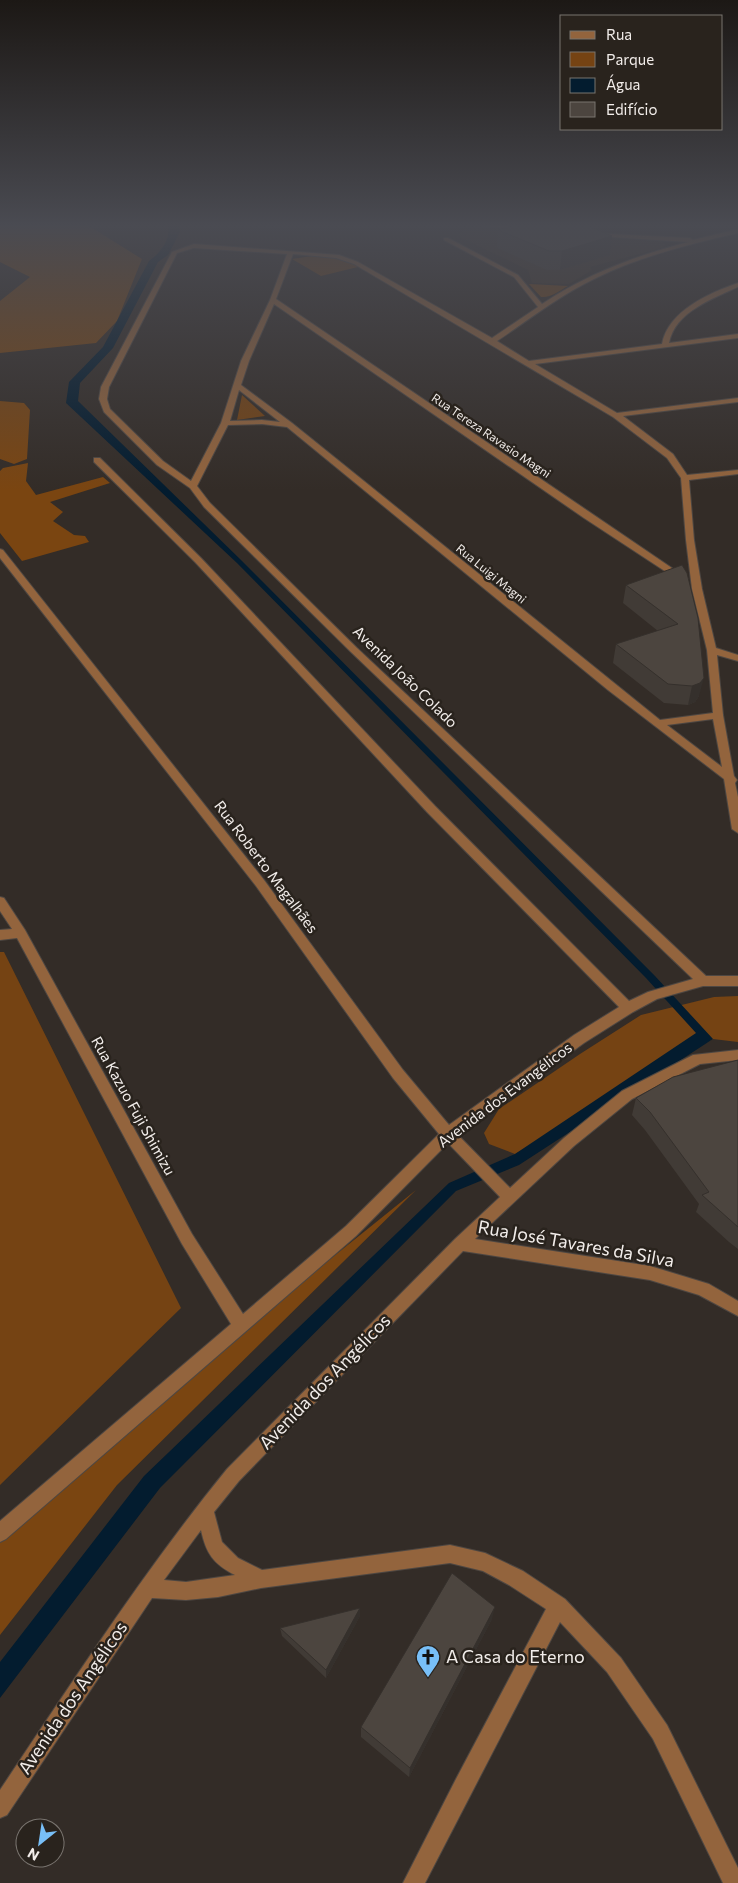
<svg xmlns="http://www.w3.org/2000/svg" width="738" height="1883" font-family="Commissioner,sans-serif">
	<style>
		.built { fill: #3f3329 }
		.green { fill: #754313 }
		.forest { fill: #7a4511 }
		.water { fill: #031c2f }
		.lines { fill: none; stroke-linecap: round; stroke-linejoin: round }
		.street-casing { stroke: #4e4742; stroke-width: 2 }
		.street { fill: #93643d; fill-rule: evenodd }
		.wall { fill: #413b36 }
		.shaded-wall { fill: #35302c }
		.building { fill: #4c453f; stroke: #35302c }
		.labels { text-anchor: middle; stroke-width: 5; stroke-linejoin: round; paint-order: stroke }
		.far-street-label { font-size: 12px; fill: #f2edea; stroke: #29231d }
		.street-label { font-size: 15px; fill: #f2edea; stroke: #29231d }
		.near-street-label { font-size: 18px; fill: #f2edea; stroke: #29231d }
		.near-poi-label { font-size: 18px; fill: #f2edea; stroke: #29231d; text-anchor: start }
	</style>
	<rect width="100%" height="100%" fill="#332c27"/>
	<path class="built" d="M480 228 655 240 661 241 666 245 662 248 590 267 592 270 569 284 532 283 528 270 460 237 459 234 464 229Z"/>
	<path class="green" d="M326 254 346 258 358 267 321 276 292 259Z
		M529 284 568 286C559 291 551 298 541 297Z
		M242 395 265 416 237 420Z
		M0 952H4L181 1308 0 1485Z
		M738 996V1042L713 1039 515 1154 489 1144 484 1133 499 1109 580 1054 641 1015 714 997Z"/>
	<path class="forest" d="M0 226H89L142 259 117 321 96 343 0 353V301L30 277 0 262Z
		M0 401 24 403 30 410 27 459 14 464 0 459Z
		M28 463 26 481 36 495 103 477 110 483 50 502 63 512 53 521 74 535 85 536 89 542 22 561 0 533V471L3 468Z
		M416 1190 117 1485 0 1635V1525Z"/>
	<path class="water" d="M168 226H178L180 232 168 255 158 262 113 348 80 383 78 401 242 561 655 976 713 1039 519 1165 456 1191 160 1488 0 1698V1662L144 1476 449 1183 515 1154 696 1033 646 978 237 563 66 403 69 382 103 347 149 261C160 253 171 240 168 226Z"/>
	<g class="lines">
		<g class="street-casing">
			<path id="street" d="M485 226H518L526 228 523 230Z
				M738 229V233C690 244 641 256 596 278 560 295 530 319 497 341L529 361 662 344C668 311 709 293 738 283V287C712 299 675 312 669 343L738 334V338L535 364 617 413 738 398V402L623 416 673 454 687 475 738 470V474L689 480 694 540 702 589 716 648 738 655V661L717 655 723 715 734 776 737 780 735 783 738 797V833L732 829 724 779 608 690 287 427 262 424 228 425 197 486 210 503 357 648 706 976H738V986H703L657 999 633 1012 584 1043 458 1135 510 1188 564 1138 622 1091 693 1055 738 1050V1060L700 1064 632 1099 574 1146 475 1239 650 1266 709 1284 738 1301V1316L699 1295 650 1280 463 1251 239 1481 214 1512 222 1542 238 1558 262 1570 450 1545 485 1553 523 1571 565 1599 621 1658 667 1725 738 1868V1883H723L653 1739 607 1672 560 1622 425 1883H403L456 1779 546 1609 509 1585 483 1571 450 1563 261 1588 218 1597 186 1600 152 1598 7 1815 0 1818V1790C73 1681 144 1571 227 1469L455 1239 500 1197 448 1143 356 1236 6 1539 0 1542V1521L231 1324 182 1244 17 938 0 940V930L12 929 0 911V897L4 898 25 930 192 1234 243 1314 346 1226 439 1134 393 1078 256 886 0 558V549L3 550 264 880 403 1070 449 1125 574 1035 619 1007 427 812 195 562 94 462V458H100L201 558 435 806 629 1001 648 992 693 979 351 652 204 507 190 488 157 465 104 412 99 399 101 387 172 252 194 244 339 255 358 262 492 338 538 307 514 277 444 240V238H448L518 275 542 304C587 274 635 256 688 242L593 236 591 233 690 238 693 240ZM194 248 287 254 270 300 241 361 221 423 191 481 163 461 110 409 107 399 109 387 177 253ZM293 254 336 258 354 264 613 417 667 458 681 478 686 540 692 589 707 650 713 713 660 720 292 423 241 385 249 361 274 304 584 518 680 581H686L688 579 276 299ZM239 390 280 422 262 420 230 421ZM713 719 722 767 667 725ZM201 1530C206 1553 213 1564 235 1575L186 1582 164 1580Z"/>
		</g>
		<use href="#street" class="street"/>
	</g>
	<path class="wall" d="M498 230 610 255 560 270H547L497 248Z
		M626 585 698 618 699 696 695 702 688 705 664 703 613 663 616 644 658 631 623 603Z
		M738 1060V1249L729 1242 696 1212 699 1204 645 1130 632 1115 636 1098Z
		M360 1616 326 1678 282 1636 280 1628Z
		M492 1619 409 1777 361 1737V1727Z"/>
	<path class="shaded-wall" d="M612 236 610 255 560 270 562 251Z
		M704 678 699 696 695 702 688 705 692 686Z
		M495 1607 492 1619 409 1777 410 1768Z
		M360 1608V1616L326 1678V1670Z"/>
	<path class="building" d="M512 226H588L612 236 562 251H549L498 230Z
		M682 565 687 573 698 618 704 678 700 683 692 686 668 684 616 644 678 624 626 585Z
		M738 1060V1227L702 1195 709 1192 650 1112 636 1098 673 1077Z
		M452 1573 495 1607 410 1768 361 1727Z
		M360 1608 326 1670 280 1628Z"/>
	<linearGradient id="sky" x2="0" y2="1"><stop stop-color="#1c1815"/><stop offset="0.46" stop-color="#4a4b52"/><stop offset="1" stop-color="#4a4b52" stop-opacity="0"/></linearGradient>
	<rect width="738" height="490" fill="url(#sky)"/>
	<defs>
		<g id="church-pin" transform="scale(1.25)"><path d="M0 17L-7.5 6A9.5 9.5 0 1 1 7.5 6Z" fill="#78bff7" stroke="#29231d"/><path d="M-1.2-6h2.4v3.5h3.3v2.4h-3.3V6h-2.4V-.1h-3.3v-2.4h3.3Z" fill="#111"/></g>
	</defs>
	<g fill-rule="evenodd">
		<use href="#church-pin" x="428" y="1657"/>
	</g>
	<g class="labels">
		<g class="far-street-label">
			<text transform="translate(491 436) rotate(34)" y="4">Rua Tereza Ravasio Magni</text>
			<text transform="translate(491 574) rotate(39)" y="4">Rua Luigi Magni</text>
		</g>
		<g class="street-label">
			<text transform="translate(405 677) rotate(44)" y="5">Avenida João Colado</text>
			<text transform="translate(266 867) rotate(53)" y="5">Rua Roberto Magalhães</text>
			<text transform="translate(505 1095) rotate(-37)" y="5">Avenida dos Evangélicos</text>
			<text transform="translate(133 1106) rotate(61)" y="5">Rua Kazuo Fuji Shimizu</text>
		</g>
		<g class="near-street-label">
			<text transform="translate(576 1244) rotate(10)" y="6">Rua José Tavares da Silva</text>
			<text transform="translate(325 1382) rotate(-46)" y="6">Avenida dos Angélicos</text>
			<text transform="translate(73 1698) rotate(-56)" y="6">Avenida dos Angélicos</text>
		</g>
		<g class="near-poi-label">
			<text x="446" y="1663">A Casa do Eterno</text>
		</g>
	</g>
	<rect x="560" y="15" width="162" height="115" fill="#29231d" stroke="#79746f"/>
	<rect x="570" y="31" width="25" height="8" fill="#93643d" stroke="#79746f"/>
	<text x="606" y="40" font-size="15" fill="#f2edea">Rua</text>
	<rect x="570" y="52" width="25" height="15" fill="#754313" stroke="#79746f"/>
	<text x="606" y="65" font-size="15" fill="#f2edea">Parque</text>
	<rect x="570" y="78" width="25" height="15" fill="#031c2f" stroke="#79746f"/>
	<text x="606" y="90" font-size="15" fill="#f2edea">Água</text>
	<rect x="570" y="102" width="25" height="15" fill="#4c453f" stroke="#79746f"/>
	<text x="606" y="115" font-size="15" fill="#f2edea">Edifício</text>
	<g transform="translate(40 1843) rotate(210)"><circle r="24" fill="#29231d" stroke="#79746f"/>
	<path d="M0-4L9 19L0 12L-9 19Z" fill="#78bff7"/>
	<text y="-8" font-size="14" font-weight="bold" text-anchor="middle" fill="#f2edea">N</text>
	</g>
</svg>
